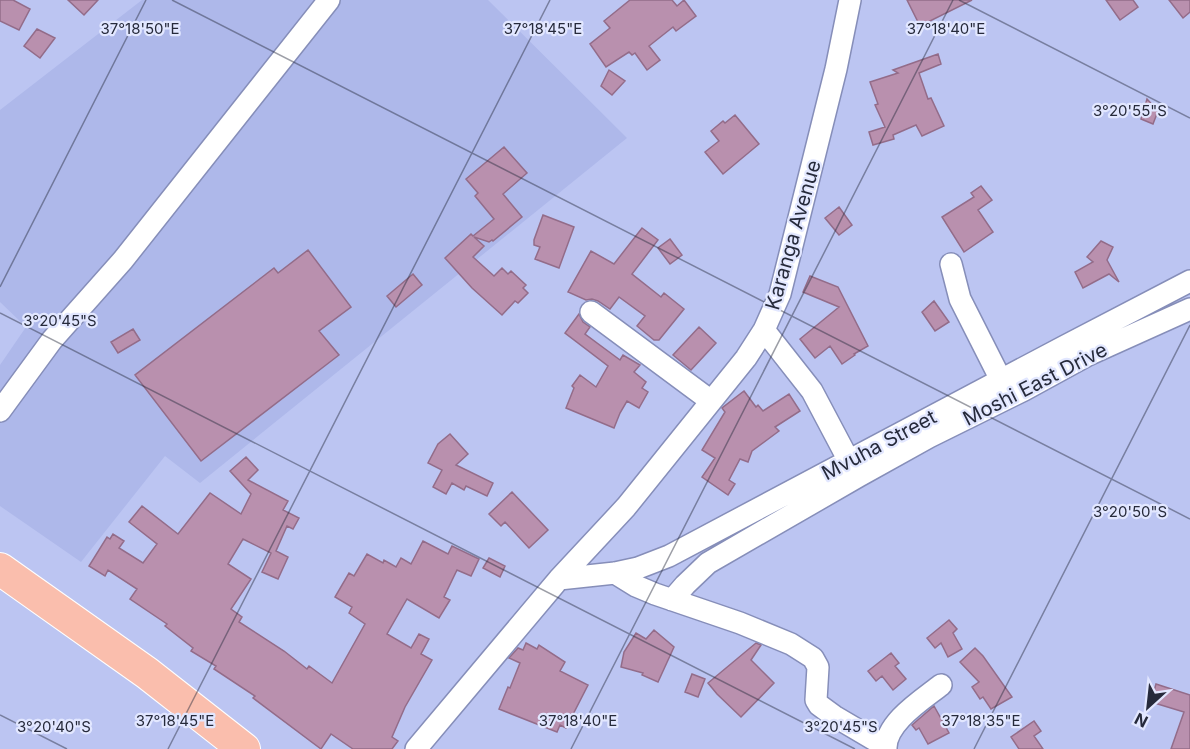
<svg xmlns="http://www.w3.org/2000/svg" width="1190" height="749" font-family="Inter,sans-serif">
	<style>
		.built { fill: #aeb8ea }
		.building { fill: #b990ae; stroke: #936c89; stroke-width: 1.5 }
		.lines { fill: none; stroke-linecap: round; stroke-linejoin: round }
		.minor-casing { stroke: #868eb9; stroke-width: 24 }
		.highway-casing { stroke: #fff; stroke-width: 34 }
		.minor { stroke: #fff; stroke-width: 21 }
		.highway { stroke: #fabead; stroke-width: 32 }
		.ticks { fill: none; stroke: #262a3b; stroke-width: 1.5; stroke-opacity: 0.45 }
		.labels { text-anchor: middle; stroke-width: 4.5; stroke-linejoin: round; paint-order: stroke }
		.street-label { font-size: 20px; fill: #262a3b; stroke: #e2e7ff }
		.ticks-label { font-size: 15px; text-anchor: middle; fill: #262a3b; stroke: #e2e7ff; stroke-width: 4.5; stroke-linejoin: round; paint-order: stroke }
	</style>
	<rect width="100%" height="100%" fill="#bcc5f2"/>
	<path class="built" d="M142 0H488L627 138 200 483 165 456 81 562 0 506V365L26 327 0 302V110Z"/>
	<path class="building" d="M0 0H13L30 9 19 30 0 21Z
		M68 0H98L84 15Z
		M630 0H672L677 6 684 0 696 16 676 31 673 27 649 46 660 60 647 70 635 53 632 55 629 52 606 67 590 44 610 28 604 21Z
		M907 0H972L920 26Z
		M1106 0H1133L1138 7 1120 20Z
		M1169 0H1190V12L1183 18Z
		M37 29 55 38 40 58 24 46Z
		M938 54 941 64 919 73 928 99 931 98 944 126 922 136 916 125 893 135 894 139 873 145 869 132 885 127 875 105 878 104 870 82 898 73 893 70Z
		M609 70 625 81 612 95 601 86Z
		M1147 99 1158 111 1153 124 1141 119Z
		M735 115 759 144 723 174 705 152 719 141 711 131 723 121 725 123Z
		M504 147 527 173 503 194 522 217 493 241 492 240 489 242 474 237 484 246 473 257 494 276 502 268 508 274 511 271 526 285 523 288 528 293 518 303 515 301 502 315 472 288 445 258 471 234 473 236 494 219 475 196 478 193 466 179Z
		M981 186 992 200 978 210 993 232 964 252 942 217 974 197 971 193Z
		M839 207 852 225 839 235 825 218Z
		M543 215 574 227 559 268 535 259 540 247 534 245V240Z
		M642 228 658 240 632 274 661 297 664 293 684 309 659 340H654L637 326 645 316 619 297 610 309 598 301 592 299 586 300 568 292 591 251 614 264Z
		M670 239 682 255 670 264 658 248Z
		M1101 241 1113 247 1107 260 1119 282 1109 274 1083 288 1075 272 1093 262 1087 257Z
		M308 250 351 307 319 331 339 355 201 461 135 375 274 268 278 273Z
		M413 274 422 285 396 307 387 296Z
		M810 276 838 287 868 346 854 354 855 355 842 364 830 346 815 358 800 339 839 307 803 292Z
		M934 301 949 322 935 331 922 312Z
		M579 314 583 322 590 327 585 334 620 360 623 355 640 365 634 372 646 382 642 388 648 392 639 408 627 401 620 413 614 428 566 408 574 388 572 386 580 375 596 387 608 366 565 333Z
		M699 327 716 343 691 370 673 355Z
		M133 329 140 340 118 353 111 342Z
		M744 391 756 407 758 405 763 411 789 394 800 411 775 427 779 431 752 451 748 462 740 459 729 480 735 484 728 495 702 477 715 458 702 450 725 412 722 408Z
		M450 434 468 454 456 465 493 483 487 496 466 486 464 490 452 483 446 494 433 487 442 470 428 463 438 444Z
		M246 457 258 470 248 480 288 501 283 510 299 518 293 529 287 526 276 551 288 557 278 579 262 572 271 553 243 539 228 564 251 579 231 609 242 617 239 622 284 651 307 669 309 666 332 683 365 624 349 613 352 607 335 597 349 573 354 576 367 554 383 563 384 560 396 567 401 558 411 564 423 541 448 554 452 546 479 559 471 576 457 570 444 597 450 600 439 618 407 599 387 634 411 648 419 634 429 639 421 654 432 660 405 707 392 737 398 741 392 749H353L331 734 321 749 253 698 255 696 214 669 216 666 191 651 193 648 165 626 167 624 130 599 137 589 108 570 105 576 89 566 107 537 110 539 113 534 124 541 119 548 143 563 157 544 129 522 142 506 178 534 210 493 241 514 251 494 230 471Z
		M512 492 548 530 529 548 505 522 501 526 489 514Z
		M489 558 505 566 500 577 483 568Z
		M949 620 957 629 953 633 962 649 948 657 941 643 935 648 927 638Z
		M654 630 674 647 658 682 642 675 643 673 621 667 624 652 636 633 646 639Z
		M526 643 537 649 539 645 565 662 560 671 588 685 566 728 560 725 557 732 499 709 508 687 510 688 520 663 509 658 518 648 523 650Z
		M756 643 761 645 751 660 774 683 741 717 717 694 708 683Z
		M975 648 983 656 1012 697 991 709 983 697 980 699 972 687 979 682 960 662Z
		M891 653 899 663 895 666 906 679 893 690 882 676 876 681 868 671Z
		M692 674 705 679 698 697 685 692Z
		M1156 684 1190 695V749H1171L1184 712 1151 702Z
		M934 706 949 733 928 744 919 728 916 730 912 725Z
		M1034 721 1041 731 1034 736 1043 749H1019L1011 737Z"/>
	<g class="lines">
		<g class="minor-casing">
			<path id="minor" d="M951 264 960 299 1001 380
				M591 312 711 401
				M764 330 812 391 849 461
				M0 411 52 340 123 260 329 0
				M615 573 636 586 655 594 740 623 791 644 813 658 818 667 816 700 819 705 834 716 885 746
				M559 579 615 573 638 568 669 556 1065 346 1190 281
				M672 600 685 585 708 563 859 476 929 437 1024 390 1088 355 1190 309
				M416 749 559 579 626 507 746 358 764 330 780 294 836 69 850 0
				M886 749C885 723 922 700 941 685"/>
		</g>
		<g class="highway-casing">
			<path id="highway" d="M0 569 147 673 244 749"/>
		</g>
		<use href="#minor" class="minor"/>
		<use href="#highway" class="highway"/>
	</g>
	<path class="ticks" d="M172 0 1190 519M959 0 1190 118M0 287 146 0M0 313 855 749M0 715 67 749M168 749 550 0M571 749 953 0M974 749 1190 325"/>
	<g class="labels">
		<g class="street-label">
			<text transform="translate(793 235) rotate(-74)" y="7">Karanga Avenue</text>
			<text transform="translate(1035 384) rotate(-27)" y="7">Moshi East Drive</text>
			<text transform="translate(879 445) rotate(-28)" y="7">Mvuha Street</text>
		</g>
	</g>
	<g class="ticks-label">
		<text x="140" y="34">37°18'50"E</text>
		<text x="543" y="34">37°18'45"E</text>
		<text x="946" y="34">37°18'40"E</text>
		<text x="1130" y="116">3°20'55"S</text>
		<text x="60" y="326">3°20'45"S</text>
		<text x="1130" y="517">3°20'50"S</text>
		<text x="175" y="726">37°18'45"E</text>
		<text x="578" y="726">37°18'40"E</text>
		<text x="981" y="726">37°18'35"E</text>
		<text x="54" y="732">3°20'40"S</text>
		<text x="841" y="732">3°20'45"S</text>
	</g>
	<g transform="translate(1148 707) rotate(207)" stroke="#e2e7ff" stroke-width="4.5" paint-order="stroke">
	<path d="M0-4.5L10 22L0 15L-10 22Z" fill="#262a3b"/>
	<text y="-9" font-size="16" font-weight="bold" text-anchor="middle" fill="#262a3b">N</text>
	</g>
</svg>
